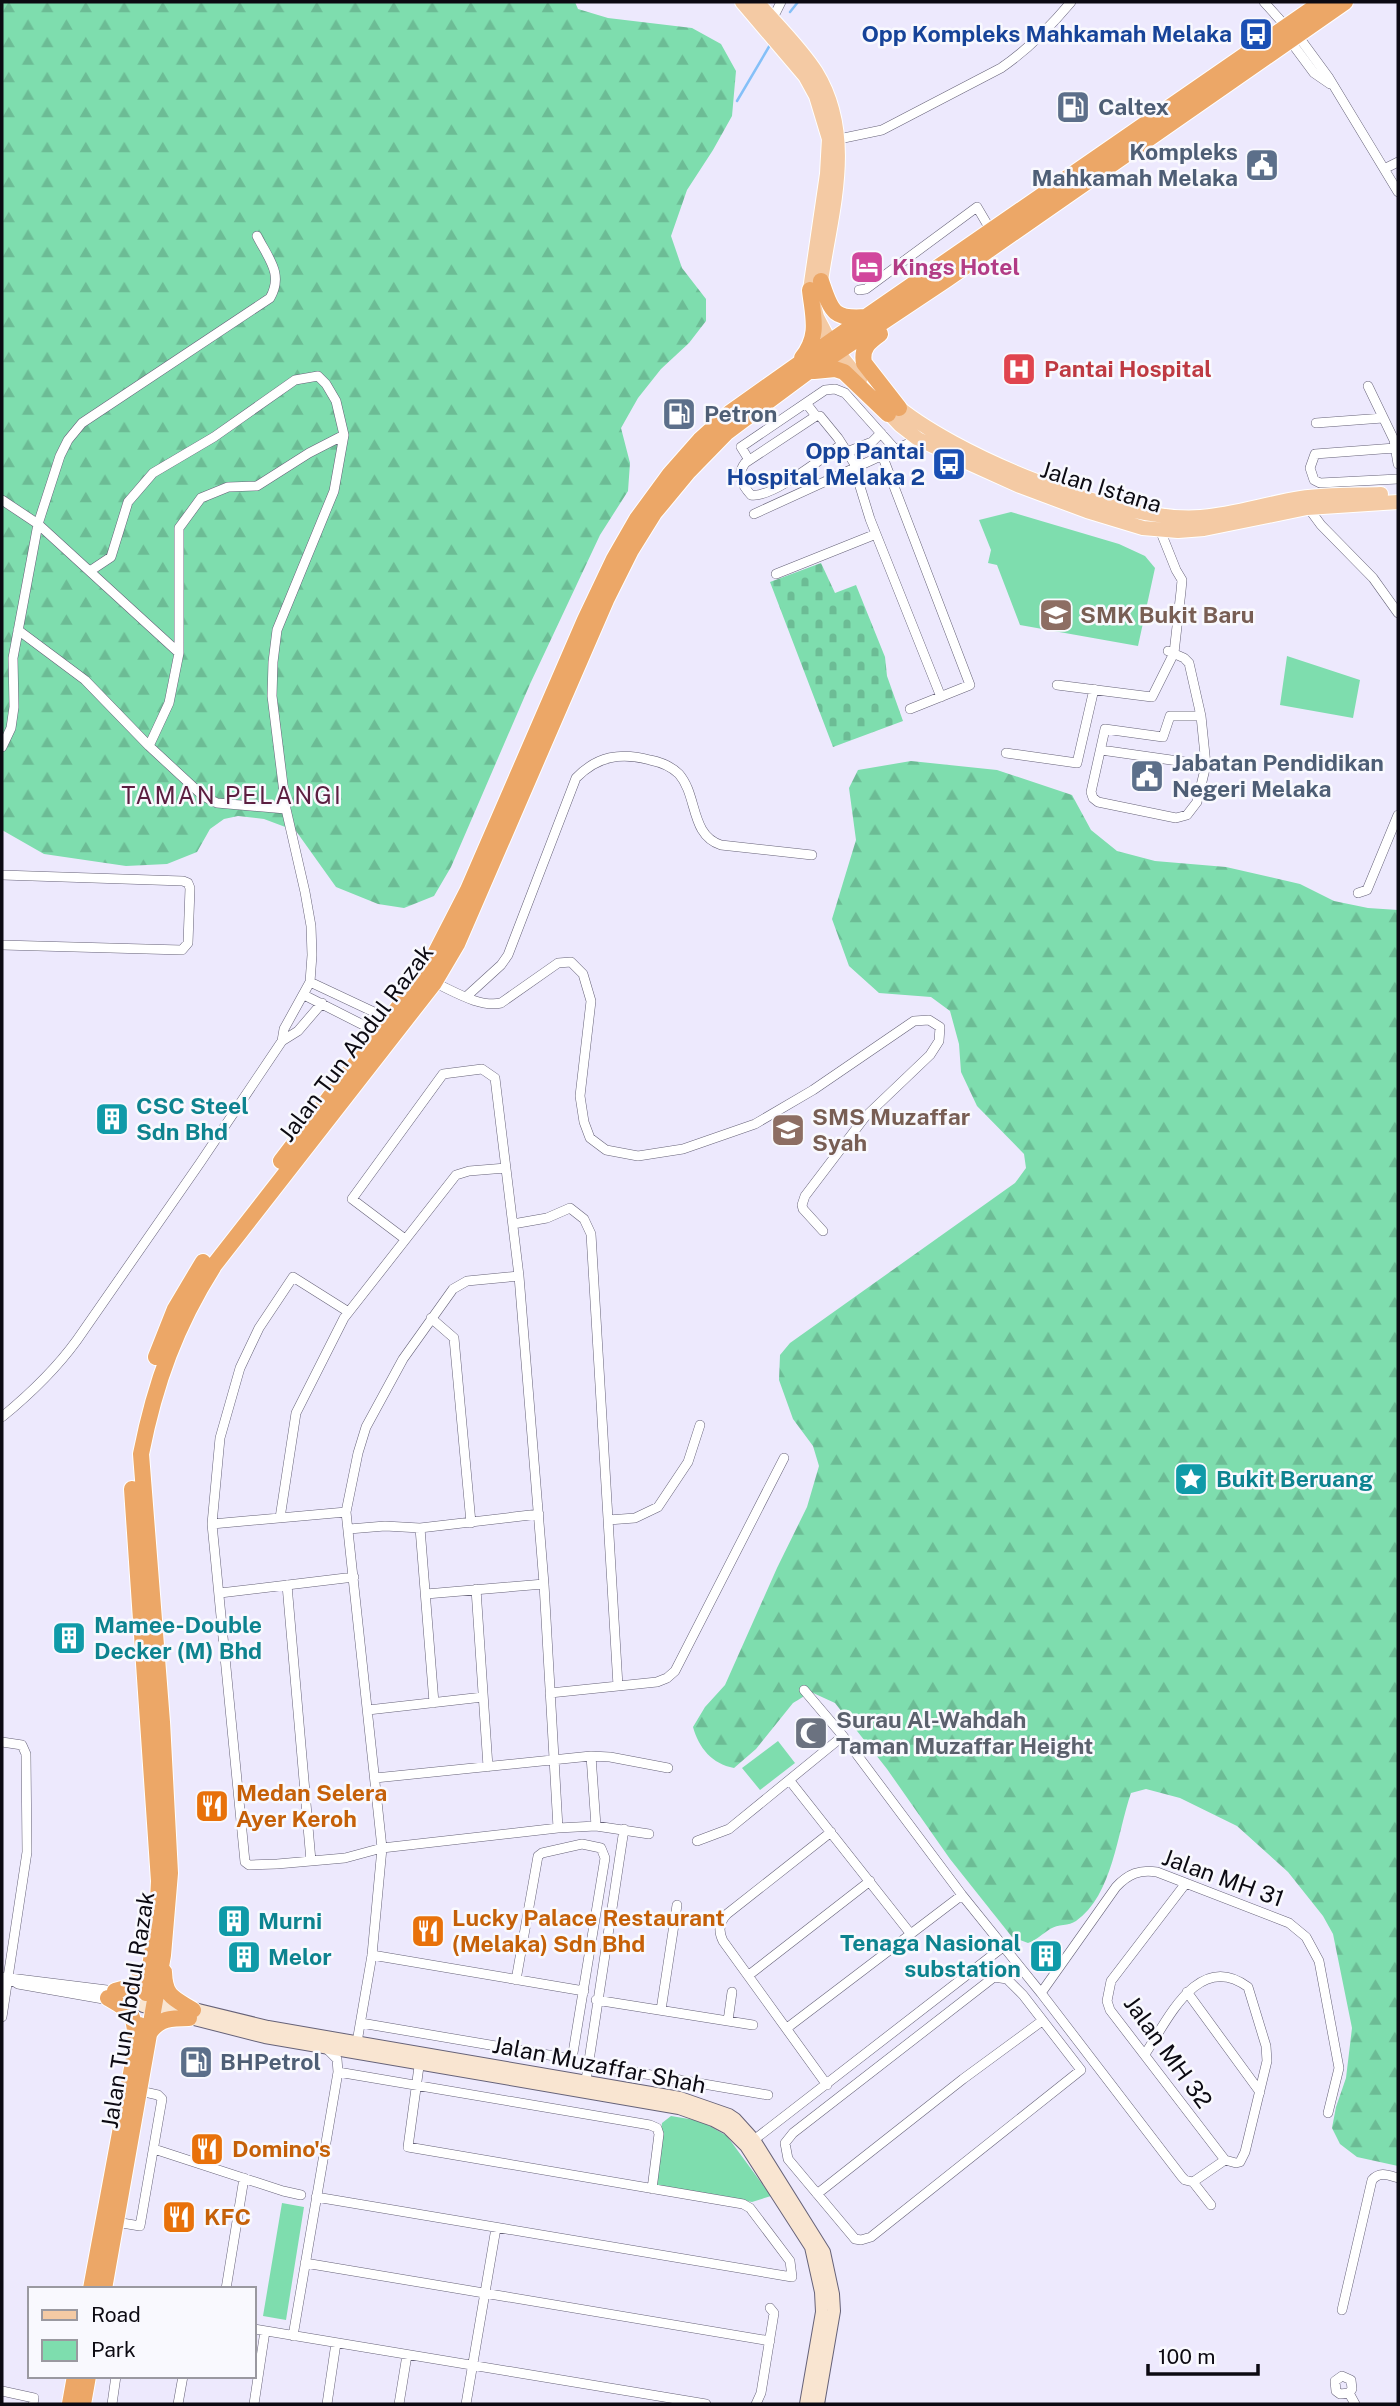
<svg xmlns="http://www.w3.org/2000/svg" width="1400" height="2406" font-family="'Public Sans',sans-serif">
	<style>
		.green { fill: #7eddae }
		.forest { fill: url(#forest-firs) }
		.cemetery { fill: url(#cemetery-stones) }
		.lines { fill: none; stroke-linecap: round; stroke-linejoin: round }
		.stream { stroke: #85c0f8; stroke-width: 2.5 }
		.street-casing { stroke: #666278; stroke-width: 10 }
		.secondary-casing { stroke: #666278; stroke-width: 14 }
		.primary-casing { stroke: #fff; stroke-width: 16 }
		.highway-casing { stroke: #fff; stroke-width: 18 }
		.street { stroke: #fff; stroke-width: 9 }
		.secondary { stroke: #f9e5d1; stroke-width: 12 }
		.primary { stroke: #f4caa4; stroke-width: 14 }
		.highway { stroke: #eca767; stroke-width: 16 }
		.labels { text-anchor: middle; stroke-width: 5; stroke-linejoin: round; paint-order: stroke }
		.transit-label { font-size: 23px; font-weight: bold; fill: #164399; stroke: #f9f9fe; text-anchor: end }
		.service-label { font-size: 23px; font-weight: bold; fill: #4e5e75; stroke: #f9f9fe; text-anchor: start }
		.hotel-label { font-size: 23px; font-weight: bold; fill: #b23c85; stroke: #f9f9fe; text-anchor: start }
		.health-label { font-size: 23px; font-weight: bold; fill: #be3a42; stroke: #f9f9fe; text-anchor: start }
		.street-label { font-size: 23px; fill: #0c0a12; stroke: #f9f9fe }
		.education-label { font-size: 23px; font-weight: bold; fill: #785e54; stroke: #f9f9fe; text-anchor: start }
		.culture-label { font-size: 23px; font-weight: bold; fill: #0d838f; stroke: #f9f9fe; text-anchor: start }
		.worship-label { font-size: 23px; font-weight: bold; fill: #5b616d; stroke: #f9f9fe; text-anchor: start }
		.food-label { font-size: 23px; font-weight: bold; fill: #c56008; stroke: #f9f9fe; text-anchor: start }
		.neighbourhood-label { font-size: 24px; letter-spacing: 2px; fill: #5c1e40; stroke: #f9f9fe }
	</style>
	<defs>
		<pattern id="forest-firs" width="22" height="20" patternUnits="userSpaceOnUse" patternTransform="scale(1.75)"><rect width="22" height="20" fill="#7eddae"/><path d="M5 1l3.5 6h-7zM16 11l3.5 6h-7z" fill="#6cbc95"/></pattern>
		<pattern id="cemetery-stones" width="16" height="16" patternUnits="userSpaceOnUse" patternTransform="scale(1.75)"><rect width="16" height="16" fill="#7eddae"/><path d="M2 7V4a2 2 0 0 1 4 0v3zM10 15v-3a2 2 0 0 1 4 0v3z" fill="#6cbc95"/></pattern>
	</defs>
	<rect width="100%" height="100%" fill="#ede9fd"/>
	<path class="green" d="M1011 512 1119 544 1145 556 1155 568 1138 646 1020 625 997 565 988 563 991 550 979 520Z
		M1287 656 1360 680 1353 718 1280 705Z
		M778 1741 795 1763 760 1790 742 1768Z
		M671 2116 701 2121 727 2136 771 2196 752 2202 654 2185 662 2123Z
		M282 2203 304 2207 286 2320 263 2316Z"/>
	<path class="forest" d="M2 2H575L578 9 608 18 692 28 721 44 736 71 732 116 713 150 687 190 671 236 682 268 706 299V321L689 343 661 369 638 398 621 428 630 463 628 491 600 535 530 684 451 867 434 896 404 908 378 904 336 887 296 831 264 819 238 816 224 819 210 829 197 852 167 864 126 866 44 854 2 830Z
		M911 761 997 770 1072 795 1091 830 1117 851 1155 861 1226 867 1300 884 1334 901 1368 908 1398 910V2166L1357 2157 1340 2144 1332 2128 1336 2107 1346 2078 1352 2028 1333 1934 1323 1916 1288 1872 1237 1826 1180 1798 1146 1789 1131 1793C1117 1833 1113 1895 1076 1921 1069 1926 1058 1924 1050 1929 1042 1934 1037 1940 1028 1943L1012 1937 950 1859 887 1769 835 1703 811 1692 793 1703 756 1749 734 1768C712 1764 699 1748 693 1727L705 1707 725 1685 777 1568 807 1507 819 1466 813 1446 793 1419 779 1380 780 1355 790 1343 1015 1183 1026 1168 1024 1154 977 1106 961 1072 959 1044 950 1011 931 997 879 993 849 966 832 919 856 840 849 788 858 770Z"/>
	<path class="cemetery" d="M821 563 835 593 856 585 885 657 887 676 903 721 833 747 770 582Z"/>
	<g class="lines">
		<path class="stream" d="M790 12 798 2
			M737 101 770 45"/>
		<g class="street-casing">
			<path id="street" d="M1264 2 1282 22 1290 25 1329 78 1398 192
				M772 20 781 2
				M1288 38 1314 73 1330 84
				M839 139 882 130 1001 68C1029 49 1050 27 1071 2
				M1386 168 1398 162
				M859 290 866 289 977 207 990 229
				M1368 386 1394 440 1398 464
				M806 403 816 416H820L838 438 856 466
				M816 416 745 463C736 475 742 485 751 495 771 499 823 457 841 445
				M1316 423 1383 418
				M1395 448 1315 454 1310 468 1314 480 1320 483 1398 479
				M847 452 872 442 881 433
				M882 455 970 685 910 709
				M749 460 741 447 825 390 835 389 845 393 895 449
				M854 467 870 519 941 697
				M2 500 38 524 179 653
				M1307 506 1321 525 1373 578 1398 613
				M754 514 918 439
				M776 574 876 534
				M18 630 85 680 149 746 203 796 217 803 286 809
				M1168 651 1184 658 1189 663 1201 716 1206 765 1197 802 1187 815 1176 818 1098 802 1093 798 1091 792 1105 729 1163 737 1170 716H1201
				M1057 685 1152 697 1174 653 1181 591 1182 580 1176 570 1160 530
				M149 746 169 703 179 653V528L201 498 228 487 257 486 309 453 344 435
				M2 747 11 728 14 707 13 658 38 524 60 456 68 440 82 423 270 298C284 274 268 258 257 236
				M1101 750 1206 765
				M1006 753 1077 763 1094 689
				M2 875 183 881 188 883 190 888 188 943 182 950 2 945
				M1358 893 1367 890 1398 815
				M310 982 391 1020
				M433 982C452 990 479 1008 501 1003L558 963 571 962 583 974 591 1001 580 1096 584 1122 590 1138 606 1150 638 1156 683 1149 755 1124 813 1090 914 1021 929 1020 940 1027 939 1041 930 1055 865 1117 805 1196 802 1205 803 1209 823 1231
				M304 995 381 1034
				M467 996 501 965 508 955 576 778C597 756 621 752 650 760 660 762 671 766 679 774 698 796 690 835 721 845L812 855
				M282 1041 298 1031 322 1003
				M513 1224 547 1218 570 1208 584 1219 591 1234 618 1686
				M405 1239 352 1199 443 1074 482 1069 495 1078 519 1276 544 1584 558 1828
				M347 1311 293 1277 259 1328 240 1368 220 1438 212 1524 245 1862 249 1865 277 1864 345 1858 382 1848 558 1828 596 1826 649 1834
				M431 1318 454 1338 471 1523
				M2 1417C30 1394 56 1369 77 1340L200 1163 282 1041 284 1029 310 982 312 955 311 926 305 892 286 809 272 696 273 662 277 630 334 491 344 435 336 401 326 384 318 376 295 380 214 437 153 473 128 502 111 557 90 571
				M280 1518 296 1413 344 1318 456 1175 469 1171 506 1168
				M608 1520 635 1518 658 1507 688 1462 700 1425
				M212 1524 346 1512
				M420 1528 434 1703
				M349 1529 385 1526 420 1528 539 1514
				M287 1585 311 1861
				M476 1589 488 1767
				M220 1593 354 1577
				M426 1594 544 1584
				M804 1690 843 1736 962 1895 1041 1993 1182 2177 1185 2180 1193 2182 1211 2205
				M550 1693 657 1682 667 1678 675 1671 784 1458
				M368 1710 483 1697
				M2 1742 22 1745 26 1754 27 1852 2 2017
				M591 1756 596 1826
				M375 1778 591 1756 610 1757 668 1768
				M790 1781 910 1933
				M697 1841 729 1829 843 1736
				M372 1955 584 1991
				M749 1975 870 1881
				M2 1977 115 1991 145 1997
				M994 1977 1007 1979 1023 1995 1081 2070 871 2237 861 2240 855 2239 788 2159 785 2143 793 2133Z
				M10 1979 18 1984 143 2006
				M1187 1992 1260 2092
				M1041 1993 1116 1887C1128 1874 1140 1869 1157 1872L1289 1923 1306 1937 1319 1961 1339 2068 1328 2113
				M596 2000 753 2025
				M661 2010 677 1905
				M728 2021 732 1992
				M361 2023 572 2059 605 1858 601 1848 582 1844 542 1853 538 1856 516 1980
				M787 2028 962 1895
				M356 2048 372 1955 382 1848 346 1512 358 1453 366 1427 403 1359 453 1289 467 1281 519 1276
				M1145 2054C1168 2020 1198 1950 1248 1987L1266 2046 1267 2061 1245 2152 1240 2162 1236 2163 1225 2160 1110 2010 1107 2001 1111 1981 1186 1883
				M587 2064 768 2095
				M338 2072 650 2125 657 2128 659 2134 652 2189
				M827 2085 723 1941C718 1931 719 1922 727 1914L831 1832
				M585 2087 624 1829
				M750 2143 1003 1947
				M154 2149 283 2191 301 2195
				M1193 2182 1225 2160
				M817 2194 963 2079 1042 2021
				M316 2197 792 2277 790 2261 750 2208 743 2204 408 2147 420 2059
				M116 2222 140 2226 162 2099 158 2095 140 2091
				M305 2263 770 2341
				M226 2289 244 2178
				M1342 2310 1372 2180C1380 2171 1388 2175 1398 2178
				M254 2329 706 2404
				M293 2336 338 2072 337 2059 327 2049
				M2 2391 34 2398 33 2404
				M1349 2393 1340 2394 1336 2391 1335 2381 1342 2376 1351 2380 1352 2389 1349 2393 1355 2404
				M112 2404 116 2376
				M178 2404 183 2376
				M254 2404 265 2331
				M327 2404 336 2343
				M399 2404 407 2355
				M466 2404 496 2228
				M756 2404 761 2393 774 2313 770 2308"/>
		</g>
		<g class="secondary-casing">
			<path id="secondary" d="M149 1998 268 2027 680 2098 729 2115 735 2119 754 2140 824 2252 833 2294 834 2311 818 2404
				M143 2006 265 2037 679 2108 713 2120 728 2128 746 2146 811 2247 821 2292 822 2312 806 2404"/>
		</g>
		<g class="primary-casing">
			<path id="primary" d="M742 2 805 76 816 96 829 139 827 174 810 290 817 317 830 342 860 380
				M757 2C776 24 801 48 816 72 856 137 831 211 821 281L822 292
				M891 401C951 455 1121 524 1201 517 1235 514 1268 503 1301 498 1327 494 1355 495 1381 494
				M882 406 900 425 918 439 971 464 1020 486 1087 511 1143 528 1178 531 1204 529 1307 508 1398 502"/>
		</g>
		<g class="highway-casing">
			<path id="highway" d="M821 281C831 310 832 320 866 317
				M880 334C869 342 861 348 864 363L899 408
				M802 358C820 335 813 317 810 290
				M814 371 835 369 844 372 888 414
				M281 1161 414 987 431 962 468 890 585 620 614 559 637 519 670 474 700 440 731 412 837 337 1322 2
				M156 1357 175 1309 203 1262
				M132 1489 159 1881 157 1921 146 1993
				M164 1972C165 1997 173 1998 193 2010
				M115 1991 133 1986 148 1967
				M108 1998C127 2009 135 2012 135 2035
				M149 2034C158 2018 172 2018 189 2018
				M91 2289 140 2025
				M104 2289 163 1955 170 1873 162 1722 141 1454C155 1383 176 1325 215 1264L434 983 457 944 606 600 631 550 654 513 688 472 727 432 806 373 947 279 1345 2
				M70 2404 75 2376
				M83 2404 88 2376"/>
		</g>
		<use href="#street" class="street"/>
		<use href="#secondary" class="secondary"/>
		<use href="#primary" class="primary"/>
		<use href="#highway" class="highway"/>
	</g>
	<defs>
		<g id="bus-square" transform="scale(1.75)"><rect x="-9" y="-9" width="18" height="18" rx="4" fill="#1a4fb4" stroke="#f9f9fe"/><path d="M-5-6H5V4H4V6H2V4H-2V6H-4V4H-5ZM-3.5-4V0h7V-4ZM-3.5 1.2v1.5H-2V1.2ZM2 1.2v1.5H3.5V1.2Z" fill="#fff"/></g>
		<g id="fuel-square" transform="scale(1.75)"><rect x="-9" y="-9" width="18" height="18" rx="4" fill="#5c6f8a" stroke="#f9f9fe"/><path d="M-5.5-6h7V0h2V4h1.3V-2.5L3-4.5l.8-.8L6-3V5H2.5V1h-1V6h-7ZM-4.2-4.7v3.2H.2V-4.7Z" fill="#fff"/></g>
		<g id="civic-square" transform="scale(1.75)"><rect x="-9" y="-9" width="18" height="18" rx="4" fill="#5c6f8a" stroke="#f9f9fe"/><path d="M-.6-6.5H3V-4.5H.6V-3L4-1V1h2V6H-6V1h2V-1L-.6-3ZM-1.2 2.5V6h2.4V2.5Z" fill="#fff"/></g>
		<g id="hotel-square" transform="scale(1.75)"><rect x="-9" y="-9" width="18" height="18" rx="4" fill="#d1479c" stroke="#f9f9fe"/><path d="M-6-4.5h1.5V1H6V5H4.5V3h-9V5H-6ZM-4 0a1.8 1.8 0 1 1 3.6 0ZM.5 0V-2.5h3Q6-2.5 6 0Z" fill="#fff"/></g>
		<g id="hospital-square" transform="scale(1.75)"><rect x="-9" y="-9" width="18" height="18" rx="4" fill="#e0444e" stroke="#f9f9fe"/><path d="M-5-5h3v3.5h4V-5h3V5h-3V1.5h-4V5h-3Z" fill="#fff"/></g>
		<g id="school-square" transform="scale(1.75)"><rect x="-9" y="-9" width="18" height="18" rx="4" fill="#8d6e63" stroke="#f9f9fe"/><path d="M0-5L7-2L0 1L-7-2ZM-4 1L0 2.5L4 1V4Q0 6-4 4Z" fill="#fff"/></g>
		<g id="building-square" transform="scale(1.75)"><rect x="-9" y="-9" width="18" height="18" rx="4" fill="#0f9aa8" stroke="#f9f9fe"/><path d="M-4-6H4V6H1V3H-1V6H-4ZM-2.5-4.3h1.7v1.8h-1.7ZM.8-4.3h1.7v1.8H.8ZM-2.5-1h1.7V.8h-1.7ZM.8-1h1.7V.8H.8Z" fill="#fff"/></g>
		<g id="sight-square" transform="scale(1.75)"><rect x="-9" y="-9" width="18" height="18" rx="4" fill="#0f9aa8" stroke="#f9f9fe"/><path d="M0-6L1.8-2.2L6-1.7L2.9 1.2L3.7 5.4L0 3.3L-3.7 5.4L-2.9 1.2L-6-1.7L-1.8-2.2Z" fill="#fff"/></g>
		<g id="mosque-square" transform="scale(1.75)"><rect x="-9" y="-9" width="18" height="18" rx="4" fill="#6b7280" stroke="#f9f9fe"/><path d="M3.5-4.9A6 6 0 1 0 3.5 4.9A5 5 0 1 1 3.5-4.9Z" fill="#fff"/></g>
		<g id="restaurant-square" transform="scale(1.75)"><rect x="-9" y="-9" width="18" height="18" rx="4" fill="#e8710a" stroke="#f9f9fe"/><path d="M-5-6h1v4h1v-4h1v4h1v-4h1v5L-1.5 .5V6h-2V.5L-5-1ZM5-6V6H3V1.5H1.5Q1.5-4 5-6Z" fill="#fff"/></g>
	</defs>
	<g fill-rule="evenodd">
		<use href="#bus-square" x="1256" y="34"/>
		<use href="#fuel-square" x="1073" y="107"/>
		<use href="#civic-square" x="1262" y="165"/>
		<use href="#hotel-square" x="867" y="267"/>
		<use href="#hospital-square" x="1019" y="369"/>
		<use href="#fuel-square" x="679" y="414"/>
		<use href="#bus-square" x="949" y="464"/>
		<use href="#school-square" x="1056" y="615"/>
		<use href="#civic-square" x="1147" y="776"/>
		<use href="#building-square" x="112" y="1119"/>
		<use href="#school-square" x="788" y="1130"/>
		<use href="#sight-square" x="1191" y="1479"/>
		<use href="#building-square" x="69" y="1638"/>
		<use href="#mosque-square" x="811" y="1733"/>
		<use href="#restaurant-square" x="212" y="1806"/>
		<use href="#building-square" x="234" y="1921"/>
		<use href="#restaurant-square" x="428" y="1931"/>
		<use href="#building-square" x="1046" y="1956"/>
		<use href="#building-square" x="244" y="1957"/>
		<use href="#fuel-square" x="196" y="2062"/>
		<use href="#restaurant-square" x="207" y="2149"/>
		<use href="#restaurant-square" x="179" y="2217"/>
	</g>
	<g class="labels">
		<g class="transit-label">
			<text x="1232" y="42">Opp Kompleks Mahkamah Melaka</text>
			<text x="925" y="459">Opp Pantai<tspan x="925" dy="26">Hospital Melaka 2</tspan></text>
		</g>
		<g class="service-label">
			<text x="1098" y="115">Caltex</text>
			<text x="1238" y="160" text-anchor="end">Kompleks<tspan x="1238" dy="26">Mahkamah Melaka</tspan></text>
			<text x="704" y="422">Petron</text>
			<text x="1172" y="771">Jabatan Pendidikan<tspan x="1172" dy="26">Negeri Melaka</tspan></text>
			<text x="220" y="2070">BHPetrol</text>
		</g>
		<g class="hotel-label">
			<text x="892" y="275">Kings Hotel</text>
		</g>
		<g class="health-label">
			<text x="1044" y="377">Pantai Hospital</text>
		</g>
		<g class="street-label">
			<text transform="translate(1101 487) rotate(17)" y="8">Jalan Istana</text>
			<text transform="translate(356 1043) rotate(-53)" y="8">Jalan Tun Abdul Razak</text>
			<text transform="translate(1223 1878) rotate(20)" y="8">Jalan MH 31</text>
			<text transform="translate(128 2010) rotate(-81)" y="8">Jalan Tun Abdul Razak</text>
			<text transform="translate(1168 2052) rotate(54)" y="8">Jalan MH 32</text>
			<text transform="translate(599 2065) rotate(11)" y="8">Jalan Muzaffar Shah</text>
		</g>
		<g class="education-label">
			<text x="1080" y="623">SMK Bukit Baru</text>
			<text x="812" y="1125">SMS Muzaffar<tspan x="812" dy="26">Syah</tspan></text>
		</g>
		<g class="culture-label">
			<text x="136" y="1114">CSC Steel<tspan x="136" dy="26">Sdn Bhd</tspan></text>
			<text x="1216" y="1487">Bukit Beruang</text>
			<text x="94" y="1633">Mamee-Double<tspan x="94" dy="26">Decker (M) Bhd</tspan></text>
			<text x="258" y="1929">Murni</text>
			<text x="1021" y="1951" text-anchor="end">Tenaga Nasional<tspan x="1021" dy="26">substation</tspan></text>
			<text x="268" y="1965">Melor</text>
		</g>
		<g class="worship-label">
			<text x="836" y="1728">Surau Al-Wahdah<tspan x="836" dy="26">Taman Muzaffar Height</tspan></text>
		</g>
		<g class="food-label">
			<text x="236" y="1801">Medan Selera<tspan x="236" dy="26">Ayer Keroh</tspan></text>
			<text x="452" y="1926">Lucky Palace Restaurant<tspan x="452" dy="26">(Melaka) Sdn Bhd</tspan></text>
			<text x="232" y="2157">Domino's</text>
			<text x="204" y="2225">KFC</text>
		</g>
		<g class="neighbourhood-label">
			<text x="232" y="804">TAMAN PELANGI</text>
		</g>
	</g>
	<rect width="1400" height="2406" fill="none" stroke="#0c0a12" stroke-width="7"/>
	<rect x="28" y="2287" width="228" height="91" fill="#f9f9fe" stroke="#9a99a0" stroke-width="2"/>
	<rect x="42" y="2310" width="35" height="10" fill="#f4caa4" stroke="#9a99a0" stroke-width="2"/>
	<text x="91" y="2322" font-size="21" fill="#0c0a12">Road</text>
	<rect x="42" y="2340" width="35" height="21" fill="#7eddae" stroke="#9a99a0" stroke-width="2"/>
	<text x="91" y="2357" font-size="21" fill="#0c0a12">Park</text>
	<path d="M1148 2364v10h110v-10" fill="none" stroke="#0c0a12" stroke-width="3.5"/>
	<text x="1158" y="2364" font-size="21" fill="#0c0a12" stroke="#f9f9fe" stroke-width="5" paint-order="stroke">100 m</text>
</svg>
